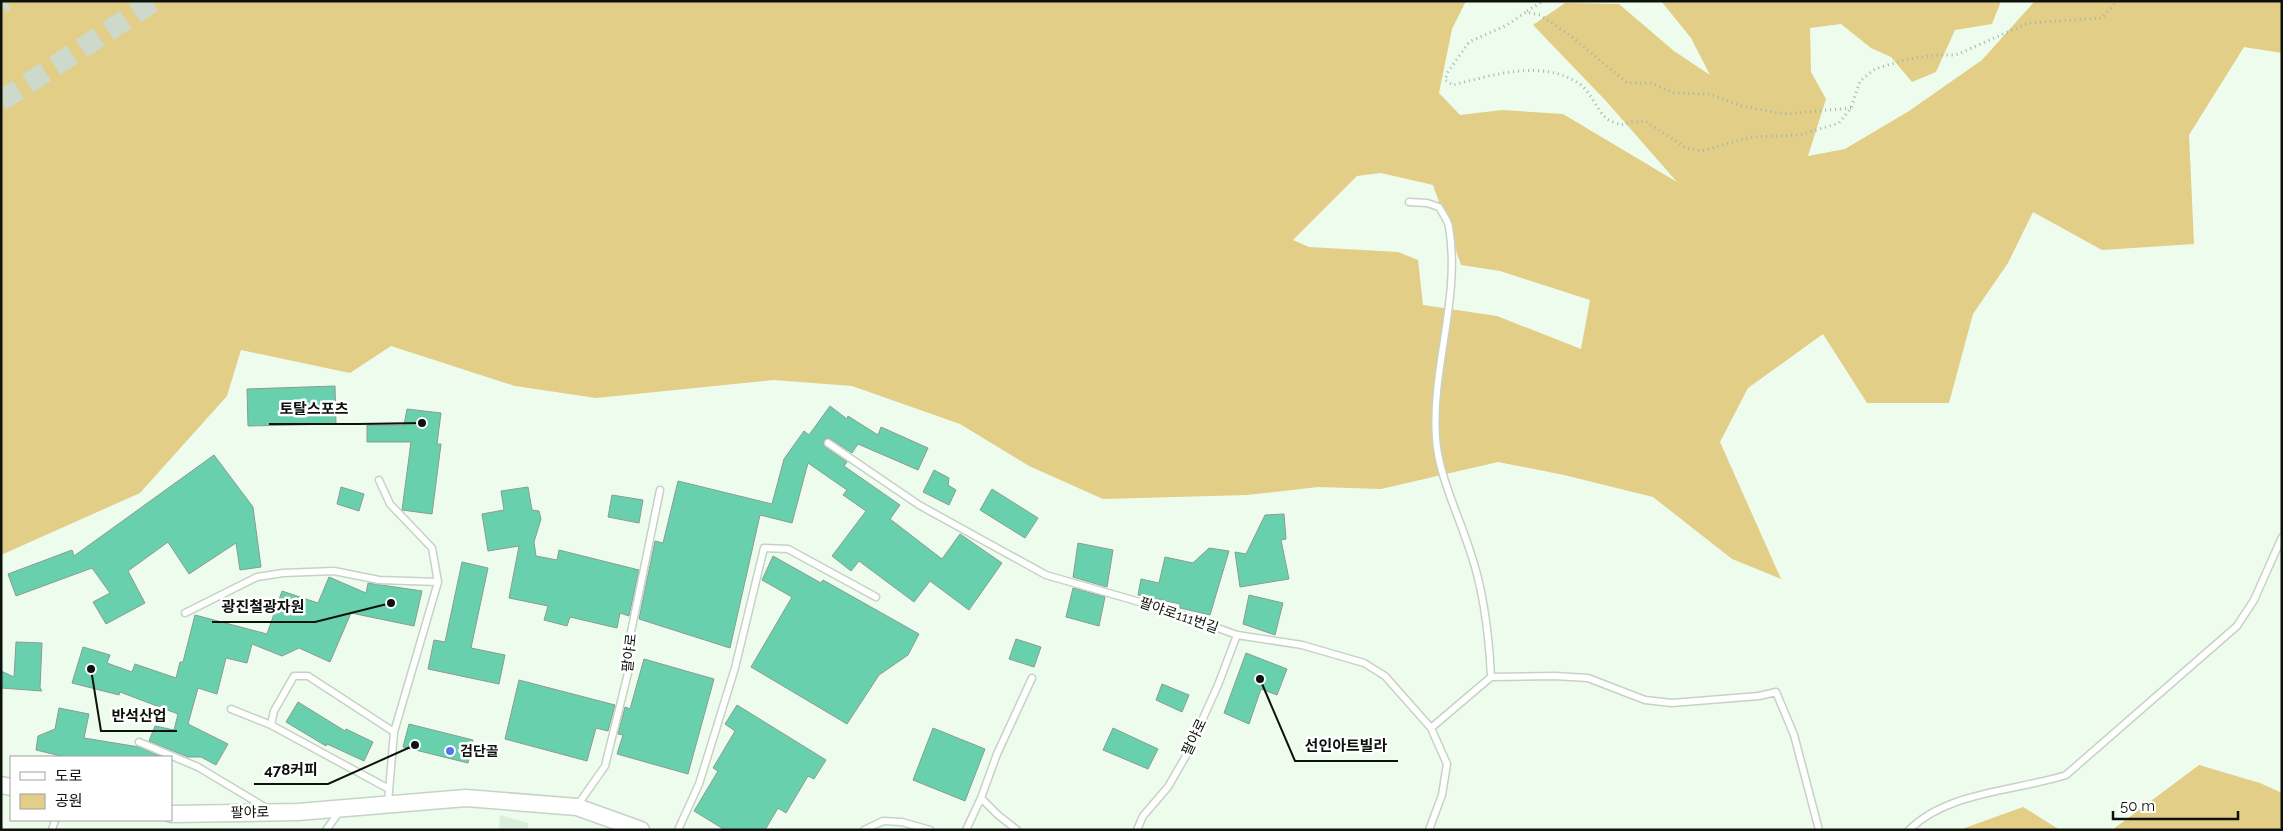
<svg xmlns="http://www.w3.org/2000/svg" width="2283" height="831" font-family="Raleway,'Noto Sans KR',sans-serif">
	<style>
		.built { fill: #dcefdc }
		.green { fill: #e2ce87; fill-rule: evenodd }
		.building { fill: #69d0ae; stroke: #899c94 }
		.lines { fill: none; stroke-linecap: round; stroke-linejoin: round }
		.trunk-tunnel { stroke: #ccd9cb; stroke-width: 21; stroke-dasharray: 21 11; stroke-linecap: butt }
		.service-casing { stroke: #c5d3c5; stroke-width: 9 }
		.tertiary-casing { stroke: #c5d3c5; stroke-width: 19 }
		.path { stroke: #a8b3a7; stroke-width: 3; stroke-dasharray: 1 4; stroke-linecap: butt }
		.service { stroke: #fff; stroke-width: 6 }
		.tertiary { stroke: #fff; stroke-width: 16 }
		.poi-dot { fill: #5a74ea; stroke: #fff; stroke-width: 2 }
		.labels { text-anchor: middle; stroke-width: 5; stroke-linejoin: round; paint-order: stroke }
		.street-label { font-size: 14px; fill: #0d120d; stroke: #fff }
		.poi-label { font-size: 14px; font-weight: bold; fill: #0d120d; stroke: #fff; text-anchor: start }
		.leader { fill: none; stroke: #0d120d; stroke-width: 2 }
		.callout-dot { fill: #0d120d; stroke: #fff; stroke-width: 2 }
		.callout-label { font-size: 15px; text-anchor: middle; font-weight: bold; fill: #0d120d; stroke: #fff; stroke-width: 5; stroke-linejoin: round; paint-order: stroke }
	</style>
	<rect width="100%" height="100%" fill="#eefced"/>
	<path class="built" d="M500 815 528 823V830H499Z"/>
	<path class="green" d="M1 1H1466L1452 29 1439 93 1460 115 1502 110 1563 114 1677 182 1606 101 1533 25 1565 3 1619 4 1674 51 1710 75 1691 38 1661 1H2001L1992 24 1955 30 1936 72 1912 82 1891 57 1871 48 1841 24 1810 28 1811 72 1826 99 1808 156 1845 149 1909 111 1982 60 2035 1H2282V53L2244 47 2189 135 2194 244 2102 250 2033 212 2008 263 1973 314 1949 403H1867L1823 334 1748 388 1720 442 1781 579 1732 559 1653 497 1564 475 1498 462 1381 489 1318 487 1247 495 1103 499 1029 466 960 424 852 386 774 380 596 398 515 386 391 346 350 373 241 350 227 396 140 493 1 555ZM1381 173 1433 185 1461 265 1500 271 1590 300 1581 349 1497 316 1423 305 1418 260 1398 252 1309 247 1293 240 1357 176Z
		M2199 765 2260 783 2282 793V830H2112Z
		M2023 807 2060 830H1962V829Z"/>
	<path class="building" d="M335 386 336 424 248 426 247 389Z
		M830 406 847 419 848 416 878 435 881 427 928 448 918 470 858 444 852 453 829 438 825 439 823 443 825 447 847 462 844 466 900 505 890 519 942 559 960 534 1002 563 969 610 930 581 914 602 859 561 851 571 832 556 866 511 843 495 847 490 808 463 792 523 760 515 730 648 639 619 655 541 663 543 678 481 772 504 784 459 804 431 809 435Z
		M407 409 441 413 437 444H441L432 514 402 510 411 442H367V425H404Z
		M214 455 253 507 261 567 240 570 236 543 189 574 168 542 128 571 145 603 106 624 93 602 110 593 92 568 16 596 8 574 72 550 74 556Z
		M934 470 949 478 948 485 956 490 949 505 923 492Z
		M341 487 364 494 359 511 337 504Z
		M528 487 532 510 539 511 541 519 534 542 536 556 557 560 559 550 639 570 629 616 620 613 617 628 570 617 567 626 544 620 548 606 509 598 519 546 488 551 482 514 504 510 501 491Z
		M992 489 1038 518 1025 538 980 510Z
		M612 495 643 500 639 523 608 517Z
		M1284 514 1286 539 1281 540 1289 579 1240 587 1235 552 1246 554 1265 515Z
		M1078 543 1113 550 1107 587 1073 577Z
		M1209 548 1229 551 1210 615 1180 608V604L1138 595 1141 579 1159 583 1165 557 1193 563Z
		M773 556 821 583 823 580 919 634 908 655 879 675 847 724 751 667 792 597 762 580Z
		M462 562 488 568 471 648 505 655 499 684 428 669 434 640 445 642Z
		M329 577 366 593 368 583 422 591 414 626 351 613 330 662 299 648 282 656 252 644 247 663 226 658 217 694 198 688 188 724 228 744 216 765 201 757H188L149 741 155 726 174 730 178 714 120 692 119 695 72 683 83 647 110 655 107 663 132 672 135 664 176 678 180 662H183L195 615 267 634 282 591 318 603Z
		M1073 588 1105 597 1099 626 1066 617Z
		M1249 595 1283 603 1275 635 1243 624Z
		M1016 639 1041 647 1034 667 1009 659Z
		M16 642 42 643 40 688 42 691 1 688V671L14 677Z
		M1246 653 1287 669 1277 695 1261 689 1249 724 1224 713Z
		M644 659 714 679 688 774 617 754 623 735 618 734 625 707 630 709Z
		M519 680 615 705 608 731 596 728 587 761 505 739Z
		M1162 684 1189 695 1182 712 1156 700Z
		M298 702 345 731 346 729 373 742 364 761 327 744 326 746 286 722Z
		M737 705 826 760 814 779 808 776 786 813 778 808 765 830H725L694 811 718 771 713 768 735 731 725 724Z
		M59 708 89 714 84 738 139 747 162 757H65L36 750 38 736 55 729Z
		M409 724 473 740 468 763 403 747Z
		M933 728 985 749 965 801 913 780Z
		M1113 728 1158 749 1148 769 1103 750Z"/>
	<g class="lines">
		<path class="trunk-tunnel" d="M1 4 5 1
			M1 101 154 1"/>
		<g class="service-casing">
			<path id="service" d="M1409 202 1427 203 1439 207C1442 213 1448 220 1449 227 1461 298 1431 368 1436 438 1438 474 1459 516 1470 551 1484 591 1489 635 1491 677
				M828 443 919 505 1046 575 1171 611 1237 635 1302 645 1364 663 1385 676 1431 728 1447 764 1442 795 1429 830
				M379 480 390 504 432 548 438 582 394 732 388 803
				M185 613 257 577 283 573 334 571 379 580 438 582
				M231 709 271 725
				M1431 728 1491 677 1555 676 1588 678 1645 700 1672 703 1759 696 1776 692 1794 735 1819 830
				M139 742 198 767 268 809
				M389 789 271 725 274 711 294 676H308L394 732
				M577 806 605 766 628 673 631 632 660 490
				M52 830 55 820
				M326 830 340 811
				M678 830 699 784 735 668 764 548 788 549 876 597
				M864 830 883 821 902 822 930 830
				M966 830 981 798
				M1017 830 998 815 981 798 997 754 1032 678
				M1137 830 1143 816 1168 787 1187 754 1218 685 1237 635
				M1909 830C1948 791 2017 791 2066 775L2237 626 2254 600 2282 537"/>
		</g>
		<g class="tertiary-casing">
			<path id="tertiary" d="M1 785 11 787
				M171 814 298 812 466 798 577 807 641 830"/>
		</g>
		<path class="path" d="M1527 11 1543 1
			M1851 108 1784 114 1742 106 1710 94 1674 93 1651 83H1627L1571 36 1540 15 1526 12 1507 25 1469 42 1448 72 1445 80 1453 85C1493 75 1544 58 1581 85 1592 94 1597 110 1607 119 1611 122 1617 123 1621 125L1632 122 1645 121 1686 148 1702 151 1751 137 1800 135 1839 123 1851 108 1860 81 1875 69 1904 60 1935 55H1956L2028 23 2102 18 2117 1"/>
		<use href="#service" class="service"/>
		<use href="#tertiary" class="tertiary"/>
	</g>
	<circle class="poi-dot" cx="450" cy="751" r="5"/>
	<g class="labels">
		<g class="street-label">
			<text transform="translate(1179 615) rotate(19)" y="5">팔야로111번길</text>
			<text transform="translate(629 653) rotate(-84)" y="5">팔야로</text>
			<text transform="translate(1194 737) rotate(-65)" y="5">팔야로</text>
			<text transform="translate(250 812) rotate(-1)" y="5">팔야로</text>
		</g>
		<g class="poi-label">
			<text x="460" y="756">검단골</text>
		</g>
	</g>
	<path class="leader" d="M422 423L358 424H269M391 603L315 622H212M91 669L101 731H177M1260 679L1295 761H1398M415 745L328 784H254"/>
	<g class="callout-dot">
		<circle cx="422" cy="423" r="5"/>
		<circle cx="391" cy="603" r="5"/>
		<circle cx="91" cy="669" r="5"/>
		<circle cx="1260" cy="679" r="5"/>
		<circle cx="415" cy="745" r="5"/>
	</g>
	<g class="callout-label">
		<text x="314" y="414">토탈스포츠</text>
		<text x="263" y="612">광진철광자원</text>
		<text x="139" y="721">반석산업</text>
		<text x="1346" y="751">선인아트빌라</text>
		<text x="291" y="775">478커피</text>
	</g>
	<rect width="2283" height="831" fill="none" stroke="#0d120d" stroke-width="5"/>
	<rect x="10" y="756" width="162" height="65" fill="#ffffff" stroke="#9ea09e"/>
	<rect x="20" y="772" width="25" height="8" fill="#ffffff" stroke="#9ea09e"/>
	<text x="55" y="781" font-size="15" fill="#0d120d">도로</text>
	<rect x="20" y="794" width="25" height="15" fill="#e2ce87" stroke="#9ea09e"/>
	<text x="55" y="806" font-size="15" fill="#0d120d">공원</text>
	<path d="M2113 811v8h125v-8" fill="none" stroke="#0d120d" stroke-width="2.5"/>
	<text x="2120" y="811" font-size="15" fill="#0d120d" stroke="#ffffff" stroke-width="4" paint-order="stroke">50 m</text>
</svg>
